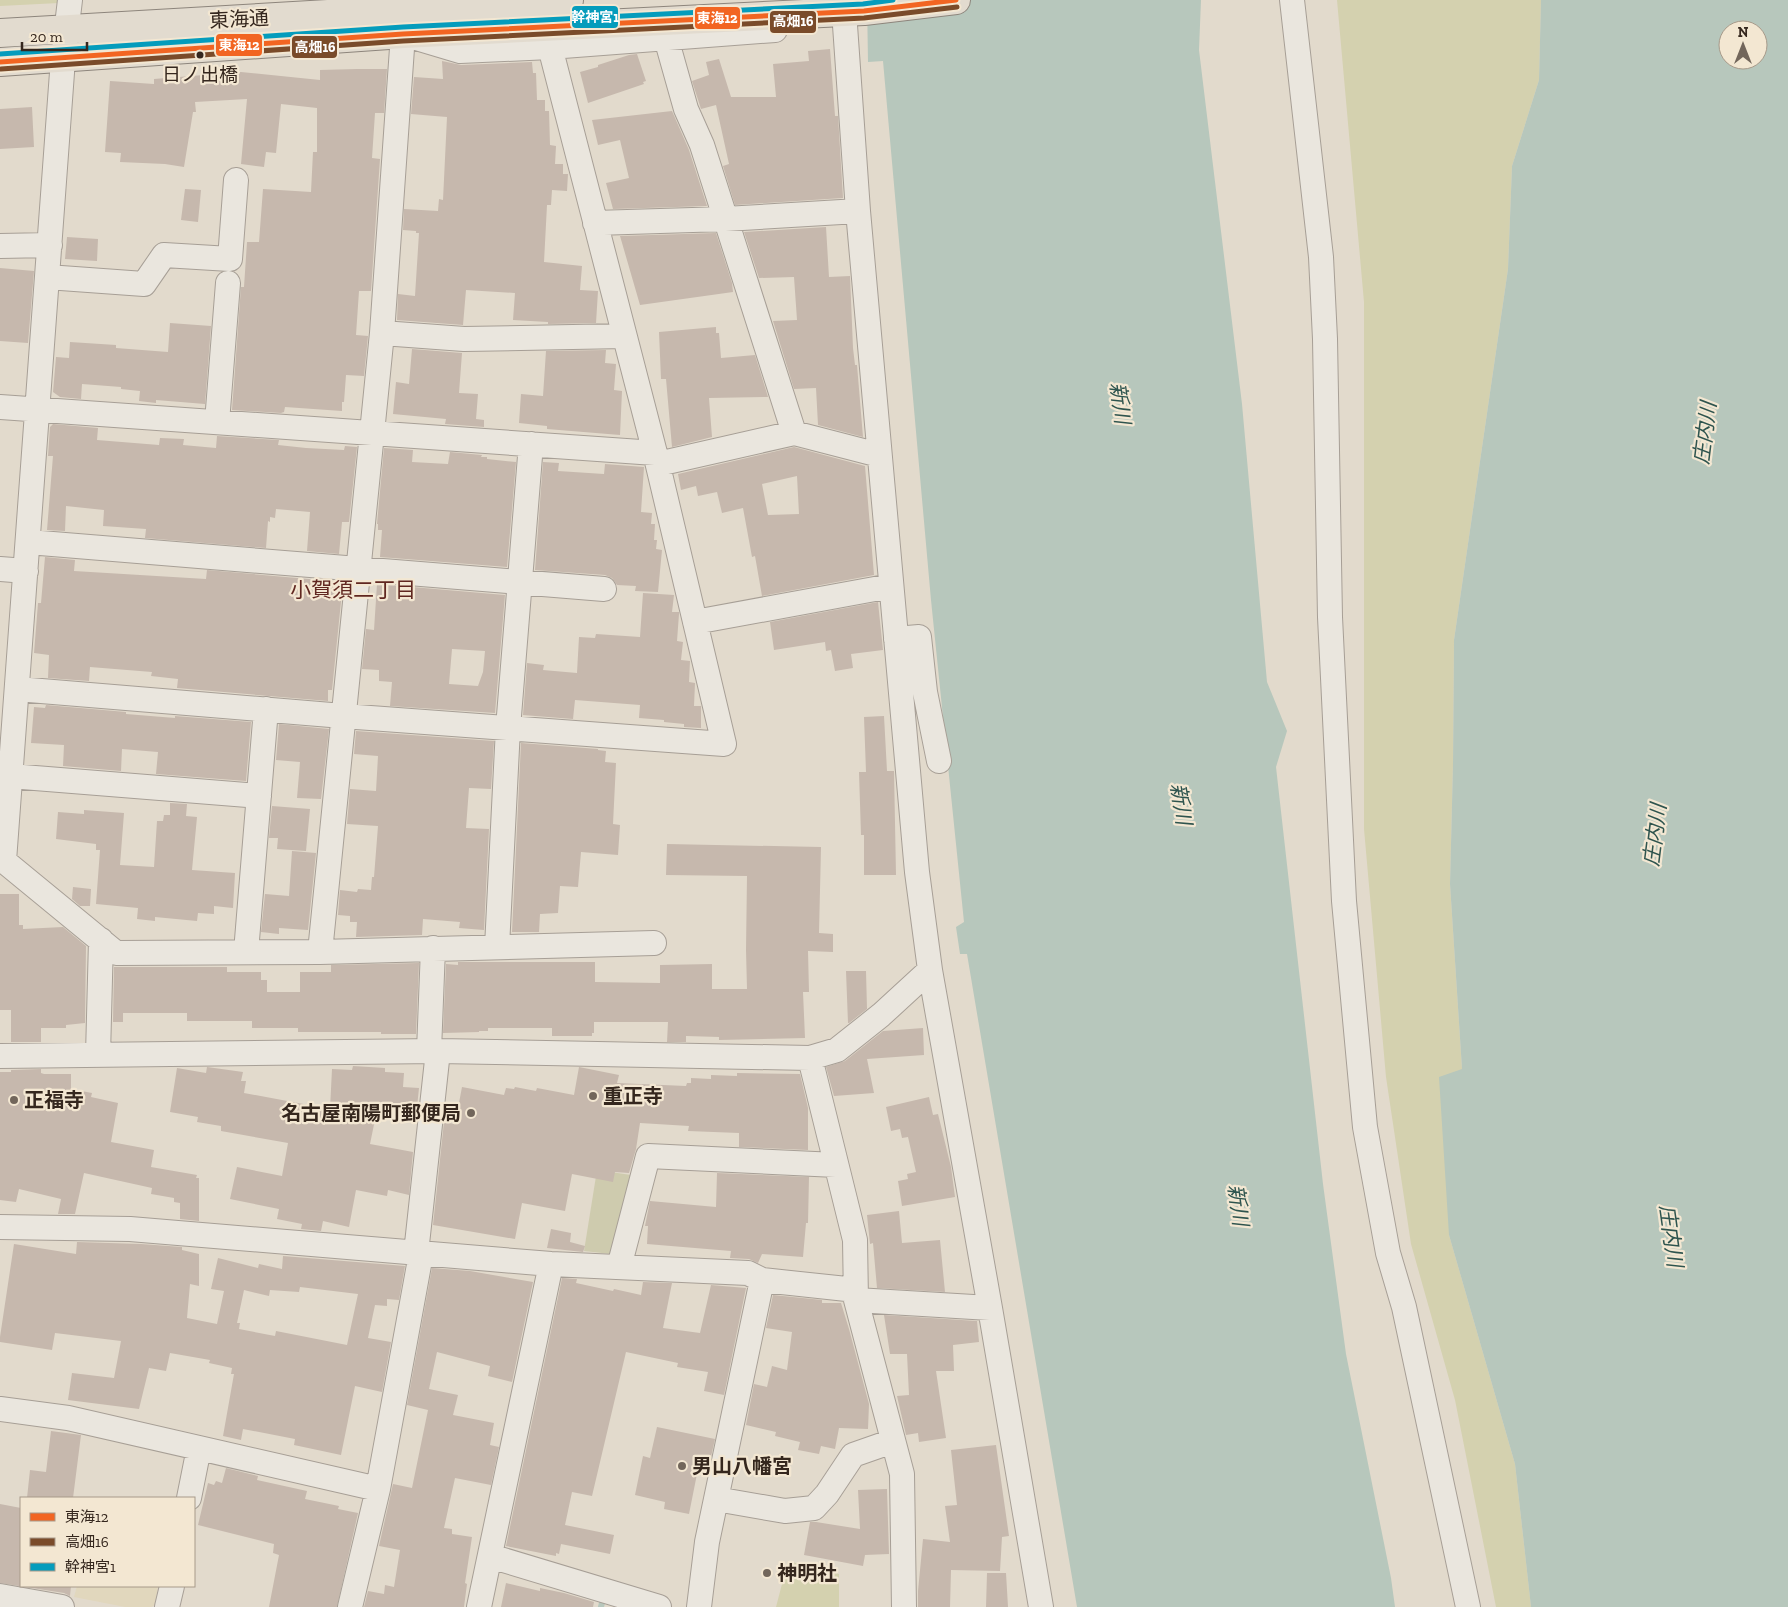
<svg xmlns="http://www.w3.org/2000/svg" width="1788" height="1607" font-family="'Zilla Slab','Noto Sans JP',serif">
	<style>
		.farmland { fill: #e1d7bd }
		.green { fill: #d4d1af }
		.cemetery { fill: #cecbae }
		.water { fill: #b7c7bc; fill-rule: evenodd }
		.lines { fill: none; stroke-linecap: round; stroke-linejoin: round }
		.stream { stroke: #b7c7bc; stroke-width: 6 }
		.building { fill: #c6b8ad; fill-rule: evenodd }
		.minor-casing { stroke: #a79f96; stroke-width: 26 }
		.major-casing { stroke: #8d857c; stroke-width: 30 }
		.minor { stroke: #eae6de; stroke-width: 24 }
		.major { stroke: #e2dbcf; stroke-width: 28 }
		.bus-1-casing { stroke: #f3e7d2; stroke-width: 9 }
		.bus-2-casing { stroke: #f3e7d2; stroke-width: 9 }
		.bus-3-casing { stroke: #f3e7d2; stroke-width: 9 }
		.bus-1 { stroke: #f26522; stroke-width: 5 }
		.bus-2 { stroke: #7a4b2a; stroke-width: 5 }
		.bus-3 { stroke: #059cbc; stroke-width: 5 }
		.bus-dot { fill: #35271e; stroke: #f3e7d2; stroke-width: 2 }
		.poi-dot { fill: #72665b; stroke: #f3e7d2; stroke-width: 2 }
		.labels { text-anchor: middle; stroke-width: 4.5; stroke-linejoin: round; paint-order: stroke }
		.bus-label { font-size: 19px; fill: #35271e; stroke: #f3e7d2 }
		.street-label { font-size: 20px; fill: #35271e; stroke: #f3e7d2 }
		.poi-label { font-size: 20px; font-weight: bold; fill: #35271e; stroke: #f3e7d2; text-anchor: start }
		.water-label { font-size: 21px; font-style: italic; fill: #2e544e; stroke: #f3e7d2 }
		.neighbourhood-label { font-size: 21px; fill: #602720; stroke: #f3e7d2 }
		.line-badge { stroke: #f3e7d2; stroke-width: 2 }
		.badge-label { font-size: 14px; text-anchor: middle; font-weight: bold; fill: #fff }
	</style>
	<rect width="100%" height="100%" fill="#e2dacc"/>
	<path class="farmland" d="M77 1586H158L155 1605 151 1607H125L74 1597Z"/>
	<path class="green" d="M0 0H59V3L0 6Z
		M1337 0H1541L1539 80 1512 166 1508 269 1454 640 1453 763 1450 884 1462 1069 1449 1235 1515 1464 1531 1607H1496L1455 1400 1411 1244 1386 1077 1364 829V302Z
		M788 1561 839 1574V1607H776Z"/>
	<path class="cemetery" d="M597 1170 631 1175 611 1254 584 1251Z"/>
	<path class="water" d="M867 0H1201L1199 50 1242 404 1267 682 1287 731 1276 767 1323 1184 1346 1354 1391 1578 1395 1607H1077L967 954H960L956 927 964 922 931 600 883 61 868 62Z
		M1541 0H1788V1607H1531L1515 1464 1449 1235 1439 1077 1462 1069 1450 884 1453 763 1454 640 1508 269 1512 166 1539 80ZM1728 30H1758V60H1728Z"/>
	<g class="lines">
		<path class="stream" d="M601 1607 602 1603"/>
	</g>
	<path class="building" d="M830 49 835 116H838L843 198 735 205 723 166 729 164 716 105 701 109 692 81 709 75 706 62 719 59 731 97H776L773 64 809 61 808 51Z
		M637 54 646 81 643 82 644 84 588 103 580 72 598 67V65L629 55Z
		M442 61 461 65 532 62 533 73H536L537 100H545V111H549L550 145 556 146 555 164H563V174H568L567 191 552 190 551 205H547L544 262 582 266 580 290 598 291 596 323 548 324V322L513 320 515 293 466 290 463 325 397 320 398 294 415 296 419 233H416V231L403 230 404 209 438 211 439 199 443 200 447 117 411 114 414 77 443 79Z
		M357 69H387L384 113H375L372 158 380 159 371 291H359L356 335 368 336 364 376 346 375 344 402H342V411L285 407 284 412 281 413 232 410 241 287H244L247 242H259L263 189 311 192 313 152H317V108L281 104 276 153 266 152 264 167 241 164 247 99 195 102 196 112H193L184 167 165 164 120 162 121 153 105 152 110 81 154 84V79L241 72 320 80V70Z
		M32 107 34 147 0 149V109Z
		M672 111 689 150 707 206 613 209 606 183 629 178 620 140 598 145 592 120Z
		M185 189 201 190 198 222 181 220Z
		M826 227 829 277 850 276 853 348 855 365H857L863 437 818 425 816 388 794 389 773 321 797 320 794 277 759 278 744 232Z
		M716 233 732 283 733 292 640 305 620 236Z
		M67 237 98 239 97 261 65 259Z
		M0 268 34 271 28 343 0 341Z
		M170 323 211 326 205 404 156 400V403L139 401 140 391 121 389V387L82 384 81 399 60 397 53 392 56 357 69 358 70 342 116 345V348L168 352Z
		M716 327V333H719L721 358 755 355 768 397 709 398 712 437 672 447 666 379H661L659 332Z
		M412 349 462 353 459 393 478 394 476 419 484 420V427L445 424 446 419 393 414 396 382 409 384Z
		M606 350 605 363 616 364 614 390 622 391 620 435 547 429V426L519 423 521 394 543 396 546 351Z
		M53 424 98 428 97 440 159 445 160 438 184 439 183 445 216 448 217 436 279 440 278 445 306 448 344 450 345 446 357 447 349 522H342L339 554 307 551 310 512 276 509 275 518 270 517V522L268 521 266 548 145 538 146 529 103 526 104 510 66 506 65 531 47 530 53 456H48L50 427Z
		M794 447 865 466 874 575 762 596 755 556 752 557 743 508 722 513 717 492 698 496 696 486 681 490 678 474ZM797 476 799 514 768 515 762 484Z
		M384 448 413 450 412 462 448 464 450 452 482 455 481 457H487V459L516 462 507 567 380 557 382 530H378V524H377Z
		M543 462 559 463 558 471 604 474 605 464 644 467 641 512 652 513 651 524H655L654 540H657L656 549 662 550 658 592 635 591 636 586 617 585 612 578 605 575 535 570Z
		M45 557 75 560 74 571 206 579 207 570 343 582 332 690H328V701L177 688 178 679 151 676 152 672 90 667 89 681 48 678 49 655 34 653 38 603H41Z
		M377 584 505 595 495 713 390 706 392 682 379 681V670L362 669 366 629 374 630ZM452 649 485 651 483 672 478 686 449 684Z
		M643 593 674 595 672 612H679V614L677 641 683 642 681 660 690 661 689 682 695 683 694 706H701V728L684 727V724L664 722V720L639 718 640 705 575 700 573 719 523 715 527 663 544 665 543 670 577 673 579 637 595 638 596 634 640 637Z
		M878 602 883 650 851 654 853 668 835 671 831 650 826 651 825 642 774 650 770 622Z
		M46 705 126 712V714L175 718V716L251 722 246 781 156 774 158 752 122 749 121 771 63 766 64 745 31 743 34 707 45 708Z
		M884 716 887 771H894L896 875H864V835H861L859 772H866L864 717Z
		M279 724 329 729 321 799 297 798 300 762 276 760Z
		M356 731 494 741 491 789 469 788 466 828 489 829 484 930 459 928 460 922 423 919 422 935 356 937 357 922H350V916L338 915 340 890 357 892 358 889 371 890 372 877H374L378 826 347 824 350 789 376 791 378 756 354 754Z
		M521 743 598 749V750L606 751 605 762 616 763 613 824 620 825 618 855 581 852 578 887 560 886 558 913 540 914 539 932H512Z
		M170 803 187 804 186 816 197 817 192 870 235 873 233 908 214 906V914L198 913 197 921 155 917V921L137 919 138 908 96 904 100 850H96V844L56 839 58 812 84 814V810L124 813 120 865 154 867 157 821H163L164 815H170Z
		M272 806 310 809 306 851 277 849 278 838H269Z
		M667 844 821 847 819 933 833 934V952L808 951 809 992H803L805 1038 719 1040V1037L686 1036V1042H667L668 1022H594V1033H592V1036H552V1028H488V1031H479V1032L443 1033 446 964 458 965V962H595V982L660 983V965L712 964V989H747L746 950 747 876 666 875Z
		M292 851 316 853 308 930 279 928V934L261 932 265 894 289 896Z
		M73 887 91 889 90 906H80L72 899Z
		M0 894H19V925H23V929L63 927 86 946 85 1023 66 1025V1028H41V1042H11V1010H0Z
		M419 963 416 1034H381V1032H298V1028H252V1021H187V1013H123V1022H113L114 967H227V972H261V980H267V992H300V972H331V965Z
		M846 971H866L867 1009 849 1023H848Z
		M923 1028 924 1055 867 1059 874 1093 834 1096 826 1067 845 1061 883 1031Z
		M353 1066 385 1068V1072L404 1073 403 1087 419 1088 417 1107 378 1105 370 1144 413 1152 409 1195 388 1190 387 1196 356 1190 349 1227 323 1221 321 1231 301 1229 302 1224 277 1219 279 1209 230 1199 237 1167 282 1176 288 1143 221 1131V1126L197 1122 198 1117 170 1112 177 1068 206 1073 207 1067 243 1072 241 1081H246L244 1093 330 1109 332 1069 352 1070Z
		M579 1067 619 1075 617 1083 686 1086 687 1083H691V1078L711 1079V1075L737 1076V1073L800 1074 808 1108V1150L739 1147V1133L688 1131 689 1126 640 1123 636 1149 629 1173 615 1172 613 1182 572 1174 565 1211 522 1203 515 1239 433 1225 444 1122 455 1124 462 1087 504 1095 506 1088 514 1089 515 1087 536 1091 537 1088 574 1095Z
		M41 1069V1073L44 1074H71V1089L92 1093 91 1097 118 1103 111 1142 154 1150 151 1167 197 1175 196 1178H199V1221L180 1219V1203L174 1202V1198L151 1194 152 1188 84 1173 75 1214H58L61 1199 19 1189 16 1202 0 1200V1072H11V1070Z
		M929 1097 933 1115 938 1114 951 1167 955 1197 902 1206 898 1181 908 1179 907 1174 916 1172 908 1137 902 1138 900 1129 891 1131 886 1107Z
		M717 1173 809 1177 808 1223H806L803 1257 762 1254 758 1263 749 1259 730 1258 731 1251 647 1244 648 1226H645L650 1201 716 1207Z
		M899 1211 902 1243 940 1240 945 1292 877 1288 873 1243 870 1244 867 1215Z
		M551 1229 571 1233 570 1242 585 1246 583 1252 547 1248Z
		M77 1242 141 1244 182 1247V1250L199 1254V1286L190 1284 187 1318 217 1324 224 1291 211 1289 218 1258 258 1268 259 1264 282 1269 283 1256 405 1266 399 1300 387 1299V1306L375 1305 368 1338 391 1342 382 1392 355 1386 341 1455 294 1445 295 1439 243 1429 241 1440 223 1436 234 1374H231L232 1368 209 1363 210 1360 170 1353 166 1371 149 1368 139 1409 68 1400 72 1373 114 1378 121 1341 55 1333 52 1350 0 1342V1337L14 1244 76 1254ZM300 1287 358 1294 347 1345 276 1331 275 1336 239 1329 240 1323H237L244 1290 269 1296 270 1290 299 1292Z
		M432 1268 470 1271 533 1282 512 1382 488 1376 490 1366 437 1352 429 1389 458 1395 453 1415 494 1423 490 1445 499 1447 491 1485 455 1478 444 1528 452 1529V1534L472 1537 465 1583 467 1584 464 1607H364L368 1591 384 1594 385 1585 394 1587 400 1550 379 1546 393 1484 412 1488 428 1410 407 1405Z
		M562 1278 577 1279 576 1283 613 1291 614 1289 641 1295 643 1282 672 1283 663 1328 700 1333 711 1285 746 1288 724 1395 704 1391 708 1372 677 1367 678 1363 626 1352 592 1496 572 1492 565 1525 614 1535 610 1554 561 1544 559 1554 556 1553V1556L506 1546Z
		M773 1295 822 1300V1303H841L849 1329 869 1404 868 1429 839 1428 835 1449 821 1446 819 1454 798 1450 800 1442 775 1436 776 1432 746 1425 754 1384 767 1387 772 1366 787 1370 792 1332 766 1328Z
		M884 1315 977 1321 979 1342 953 1345 954 1371H936L946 1438 919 1442 918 1433 906 1435 897 1396 909 1395 907 1354H890Z
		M657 1427 715 1439 710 1461 700 1459 689 1514 664 1509 665 1502 635 1495 643 1456 650 1458Z
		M51 1431 81 1435 73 1498H27L30 1470 46 1472Z
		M996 1445 1009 1536 1002 1537 1000 1571 951 1570 950 1607H918V1591L923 1539 950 1542 945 1506 957 1505 951 1450Z
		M226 1468 258 1476 257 1480 307 1491 305 1499 339 1506 338 1509 358 1513 337 1607H269L279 1555 273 1553 274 1544 198 1525 208 1483 214 1485 216 1481 222 1483Z
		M887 1489 889 1554 865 1555 863 1566 804 1555 810 1522H816L860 1529 858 1490Z
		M0 1504 21 1508V1586H71L70 1596 64 1593 0 1583Z
		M987 1573H1006L1008 1607H986Z
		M506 1583 540 1591V1588L564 1593 594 1602 593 1607H501Z"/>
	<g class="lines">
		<g class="minor-casing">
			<path id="minor" d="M1292 0 1321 257 1325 339 1330 617 1344 901 1365 1127 1388 1253 1404 1307 1468 1607
				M844 11 858 211 917 872 930 970 990 1308 1041 1607
				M666 38 686 109 702 145 794 433
				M595 223 725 219 858 211
				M0 246 50 245
				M47 277 144 284 164 255 230 259 236 180
				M382 333 464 339 624 336
				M0 407 655 453
				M217 422 228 283
				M658 464 794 433 879 455
				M28 542 604 589
				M0 569 26 571
				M695 622 891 586
				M896 639 919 637 925 692 939 761
				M17 689 343 716 724 744 655 453 550 47
				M10 776 259 796
				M0 861H4L116 953 320 952 654 943
				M4 861 63 59 70 0
				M497 947 508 728 531 444
				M246 952 266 709
				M320 952 382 333 403 34 460 51 550 47 775 30V26
				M429 1051 433 948
				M98 1055 101 940
				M0 1056 438 1051 810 1058 837 1050 881 1015 930 970
				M810 1058 855 1240 856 1300 902 1474 904 1607
				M0 1227 130 1229 551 1264 748 1273 762 1280 856 1290
				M416 1253 438 1051
				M619 1267 648 1156 836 1165
				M856 1300 990 1308
				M0 1409 68 1418 378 1489
				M189 1498 199 1448
				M716 1499 785 1511 814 1508 827 1494 853 1455 893 1441
				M490 1556 659 1607
				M0 1596 62 1607
				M167 1607 172 1586
				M350 1607 378 1489 421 1254
				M479 1607 551 1264
				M699 1607 707 1542 762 1280"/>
		</g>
		<g class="major-casing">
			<path id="major" d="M0 33 569 0
				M0 62 403 34 864 11 956 0"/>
		</g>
		<use href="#minor" class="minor"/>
		<use href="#major" class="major"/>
		<g class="bus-1-casing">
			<path id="bus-1" d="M0 62 403 34 864 11 956 0"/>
		</g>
		<g class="bus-2-casing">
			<path id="bus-2" d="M1 69 403 41 864 18 957 7"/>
		</g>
		<g class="bus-3-casing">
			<path id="bus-3" d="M0 54 403 27 863 4 893 0"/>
		</g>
		<use href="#bus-1" class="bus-1"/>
		<use href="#bus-2" class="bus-2"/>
		<use href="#bus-3" class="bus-3"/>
	</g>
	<circle class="bus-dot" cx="200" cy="55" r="4.5"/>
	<g class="poi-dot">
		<circle cx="593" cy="1096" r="5"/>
		<circle cx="14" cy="1100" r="5"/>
		<circle cx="471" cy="1113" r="5"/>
		<circle cx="682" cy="1466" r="5"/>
		<circle cx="767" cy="1573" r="5"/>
	</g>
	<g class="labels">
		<g class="bus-label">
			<text x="200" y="81">日ノ出橋</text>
		</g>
		<g class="street-label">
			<text transform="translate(239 19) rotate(-3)" y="7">東海通</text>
		</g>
		<g class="poi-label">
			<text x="603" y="1103">重正寺</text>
			<text x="24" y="1107">正福寺</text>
			<text x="461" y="1120" text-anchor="end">名古屋南陽町郵便局</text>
			<text x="692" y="1473">男山八幡宮</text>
			<text x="777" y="1580">神明社</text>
		</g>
		<g class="water-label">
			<text transform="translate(1120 403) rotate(82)" y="7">新川</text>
			<text transform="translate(1705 433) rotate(-83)" y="7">庄内川</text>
			<text transform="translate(1181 804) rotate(81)" y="7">新川</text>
			<text transform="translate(1655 835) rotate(-83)" y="7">庄内川</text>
			<text transform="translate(1238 1205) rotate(82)" y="7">新川</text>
			<text transform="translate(1671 1236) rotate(82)" y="7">庄内川</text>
		</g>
		<g class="neighbourhood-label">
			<text x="353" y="597">小賀須二丁目</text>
		</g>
	</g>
	<g class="line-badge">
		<rect x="571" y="5" width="48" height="24" rx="5" fill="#059cbc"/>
		<rect x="694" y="6" width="47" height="24" rx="5" fill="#f26522"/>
		<rect x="769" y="10" width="48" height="24" rx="5" fill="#7a4b2a"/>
		<rect x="215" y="33" width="48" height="24" rx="5" fill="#f26522"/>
		<rect x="291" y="35" width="47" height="24" rx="5" fill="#7a4b2a"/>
	</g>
	<g class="badge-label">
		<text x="595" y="22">幹神宮1</text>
		<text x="717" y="23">東海12</text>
		<text x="793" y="26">高畑16</text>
		<text x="239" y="50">東海12</text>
		<text x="315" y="52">高畑16</text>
	</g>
	<rect x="20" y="1497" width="175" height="90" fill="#f3e7d2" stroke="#a79a8a"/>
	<rect x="30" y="1513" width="25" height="8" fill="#f26522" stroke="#a79a8a"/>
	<text x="65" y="1522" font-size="15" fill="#35271e">東海12</text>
	<rect x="30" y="1538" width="25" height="8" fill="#7a4b2a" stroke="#a79a8a"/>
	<text x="65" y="1547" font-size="15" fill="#35271e">高畑16</text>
	<rect x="30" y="1563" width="25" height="8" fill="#059cbc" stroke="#a79a8a"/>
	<text x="65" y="1572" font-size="15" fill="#35271e">幹神宮1</text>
	<g transform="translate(1743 45)"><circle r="24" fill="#f3e7d2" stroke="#a79a8a"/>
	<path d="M0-4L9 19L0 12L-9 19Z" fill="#72665b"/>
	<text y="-8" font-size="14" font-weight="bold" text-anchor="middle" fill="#35271e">N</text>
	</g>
	<path d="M22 42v8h65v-8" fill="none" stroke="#35271e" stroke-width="2.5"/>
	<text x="30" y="42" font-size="15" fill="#35271e" stroke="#f3e7d2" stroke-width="4" paint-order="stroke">20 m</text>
</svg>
